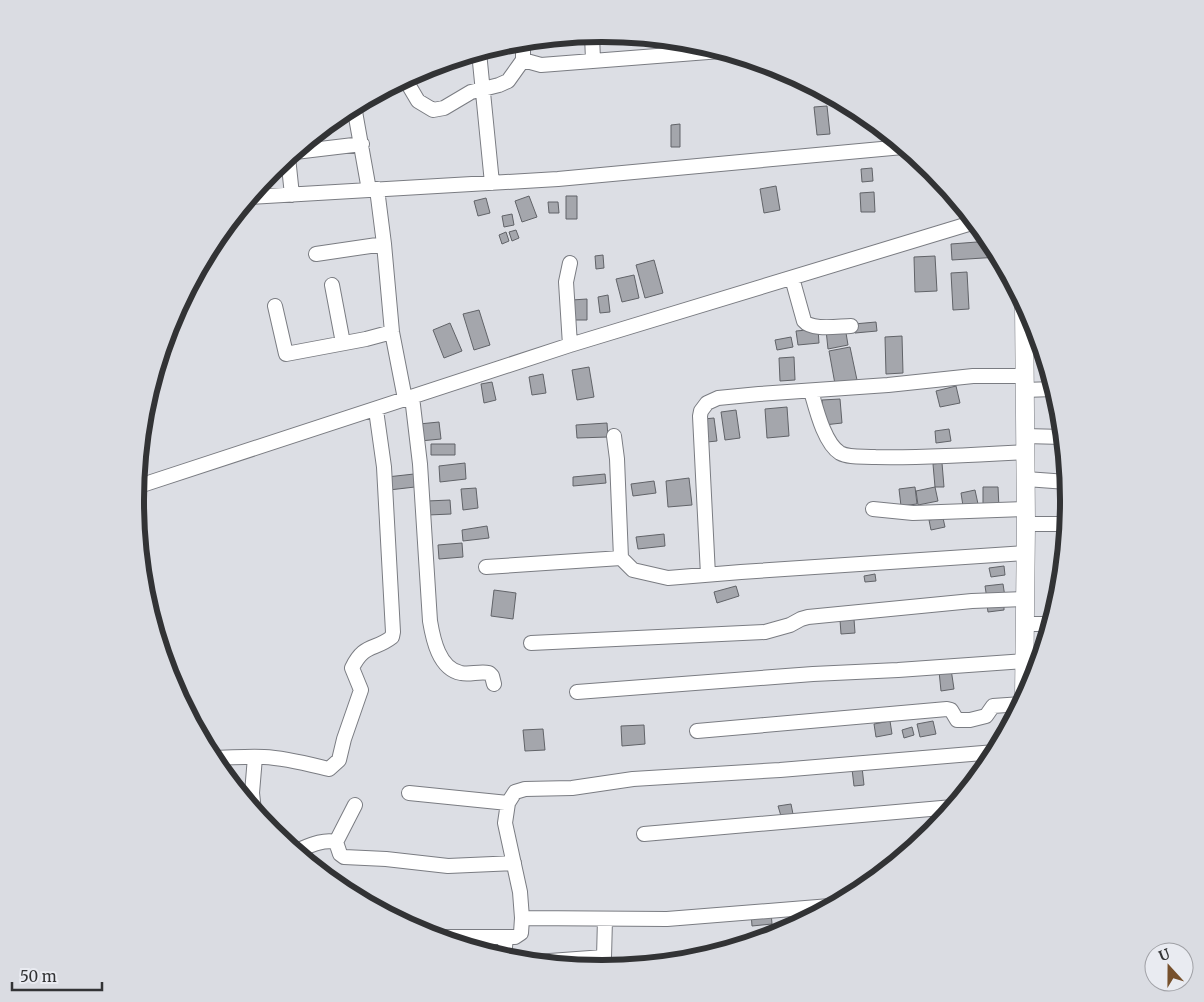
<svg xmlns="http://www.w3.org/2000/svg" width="1204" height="1002" font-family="Merriweather,serif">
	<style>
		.building { fill: #a4a6ac; stroke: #616368 }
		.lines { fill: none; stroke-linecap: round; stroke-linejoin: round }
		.minor-casing { stroke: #7a7c82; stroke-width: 16 }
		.major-casing { stroke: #7a7c82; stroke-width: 19 }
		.minor { stroke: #fff; stroke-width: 14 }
		.major { stroke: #fff; stroke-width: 18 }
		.rim { fill: none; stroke: #323335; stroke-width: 6 }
	</style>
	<rect width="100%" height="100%" fill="#dcdee4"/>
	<path class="building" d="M827 106 830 134 817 135 814 107Z
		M680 124V147H671V125Z
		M923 163 933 171 935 174 926 176Z
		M872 168 873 181 862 182 861 169Z
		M776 186 780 210 764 213 760 189Z
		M874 192 875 212H861L860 193Z
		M529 196 537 217 522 222 515 201Z
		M566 196H577V219H566Z
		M486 198 490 213 478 216 474 201Z
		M548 202H558L559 213H549Z
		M512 214 514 225 504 227 502 216Z
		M516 230 519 238 512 241 509 232Z
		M506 232 509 241 502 244 499 235Z
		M990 241 999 257 952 260 951 244Z
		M603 255 604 268 596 269 595 256Z
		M935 256 937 291 915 292 914 257Z
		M654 260 663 293 645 298 636 265Z
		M967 272 969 309 953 310 951 273Z
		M634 275 639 298 622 302 616 279Z
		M608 295 610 312 600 313 598 297Z
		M587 299V320H572V300Z
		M479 310 490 345 474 350 463 314Z
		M876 322 877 331 855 333 854 324Z
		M450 323 462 351 444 358 433 330Z
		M845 327 848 345 828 349 826 330Z
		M818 329 819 343 798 345 796 331Z
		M902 336 903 373 886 374 885 337Z
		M791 337 793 347 777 350 775 340Z
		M850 347 857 380 835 384 829 351Z
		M794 357 795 380 780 381 779 358Z
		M589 367 594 397 577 400 572 370Z
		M543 374 546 393 532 395 529 377Z
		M492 382 496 400 484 403 481 384Z
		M956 386 960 403 940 407 936 391Z
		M840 399 842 423 824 425 822 400Z
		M787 407 789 436 767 438 765 409Z
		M736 410 740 438 725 440 721 412Z
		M714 418 717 441 707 442 704 419Z
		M439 422 441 439 420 441 419 424Z
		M607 423 608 437 577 438 576 425Z
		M949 429 951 441 936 443 935 431Z
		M431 444H455V455H431Z
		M465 463 466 479 440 482 439 466Z
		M942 463 944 487H935L933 464Z
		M414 474 415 487 389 490 387 477Z
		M605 474 606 483 573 486V477Z
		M689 478 692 505 668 507 666 481Z
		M654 481 656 493 633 496 631 484Z
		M915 487 917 504 901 506 899 489Z
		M935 487 938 501 918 505 916 491Z
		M983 487H998L999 508H983Z
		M476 488 478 508 463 510 461 489Z
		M975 490 978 504 963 506 961 493Z
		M450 500 451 514 428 515 427 501Z
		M943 518 945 527 931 530 929 520Z
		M487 526 489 538 463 541 462 530Z
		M664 534 665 546 638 549 636 537Z
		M462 543 463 557 439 559 438 545Z
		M1004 566 1005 575 991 577 989 568Z
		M875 574 876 581 865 582 864 576Z
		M1003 584 1005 597 987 599 985 586Z
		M736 586 739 596 717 603 714 592Z
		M494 590 516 593 513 619 491 616Z
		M1004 603V610L988 612 987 605Z
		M854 619 855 633 841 634 840 620Z
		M951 669 954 689 941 691 939 671Z
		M890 721 892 734 876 737 874 724Z
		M933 721 936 734 920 737 917 724Z
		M644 725 645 744 622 746 621 726Z
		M912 727 914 735 904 738 902 730Z
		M543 729 545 750 525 751 523 730Z
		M862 767 864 785 854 786 852 769Z
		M791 804 793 814 781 816 778 806Z
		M771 912 772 924 752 926 751 913Z"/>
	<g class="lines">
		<g class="minor-casing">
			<path id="minor" d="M592 35 593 60
				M523 41V60L541 65 721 51
				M479 52 492 183
				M405 79 418 101 433 110 444 108 471 92 499 85 508 81 523 60
				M354 106 369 190
				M295 152 362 144
				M288 157 292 195
				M377 189 384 244 392 332 405 399
				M250 197 558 179 903 147
				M316 254 384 244
				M570 263 566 282 570 345
				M792 278 804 321C812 331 839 326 851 326
				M332 285 343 343
				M275 306 286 354 366 339 392 332
				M1024 390 1054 389
				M811 391C816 408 824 443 840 453 849 458 864 456 875 457 925 458 975 455 1025 452
				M412 397 420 464 430 621C433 639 439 669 461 673 470 675 479 671 489 673L492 676 494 684
				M614 436 617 459 621 558 633 570 668 578 741 572 1026 553
				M1025 436 1063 437
				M1026 479 1067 482
				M136 487 570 345 975 222
				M873 509 913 513 1026 509
				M1026 524H1067
				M486 567 621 558
				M708 575 700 416 701 411 707 403 718 398 759 394 888 385 973 376H1024
				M1025 624H1051
				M531 643 765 632 790 625 801 619 808 617 972 601 1025 599
				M577 692 813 674 898 670 1024 661
				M697 731 947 709 951 710 957 720H970L986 716 993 706 1021 704
				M212 758C229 758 247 756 264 757 286 758 308 764 329 769L339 760 344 739 361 690 352 668C364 643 374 651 392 637L393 632 384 467 376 410
				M409 793 508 803
				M254 811 252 793 255 757
				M644 834 953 807
				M336 842 340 854 344 857 386 859 448 866 514 863
				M296 851C309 846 322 839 336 842L355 805
				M830 906 667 919 522 918 520 892 505 823 508 803 515 792 525 789 572 788 633 779 780 770 995 752
				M437 937H515L521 933 522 918
				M504 957 506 937
				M536 962 604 957 605 919"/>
		</g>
		<g class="major-casing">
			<path id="major" d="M1024 304 1026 524 1024 698"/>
		</g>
		<use href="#minor" class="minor"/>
		<use href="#major" class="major"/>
	</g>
	<path d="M0 0H1204V1002H0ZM602 42H602A458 458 0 0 1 1060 500V502A458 458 0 0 1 602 960H602A458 458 0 0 1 144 502V500A458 458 0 0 1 602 42Z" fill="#dadce2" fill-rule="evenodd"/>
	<path class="rim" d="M602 42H602A458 458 0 0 1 1060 500V502A458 458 0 0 1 602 960H602A458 458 0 0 1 144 502V500A458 458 0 0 1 602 42Z"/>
	<g transform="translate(1169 967) rotate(339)"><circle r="24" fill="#e9ebf1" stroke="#a0a1a6"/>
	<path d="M0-4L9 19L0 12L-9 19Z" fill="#76502c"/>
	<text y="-8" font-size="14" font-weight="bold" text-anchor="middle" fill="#323335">U</text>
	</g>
	<path d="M12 982v8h90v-8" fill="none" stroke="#323335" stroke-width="2.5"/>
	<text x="20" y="982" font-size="15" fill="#323335" stroke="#e9ebf1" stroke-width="4" paint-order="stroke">50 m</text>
</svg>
